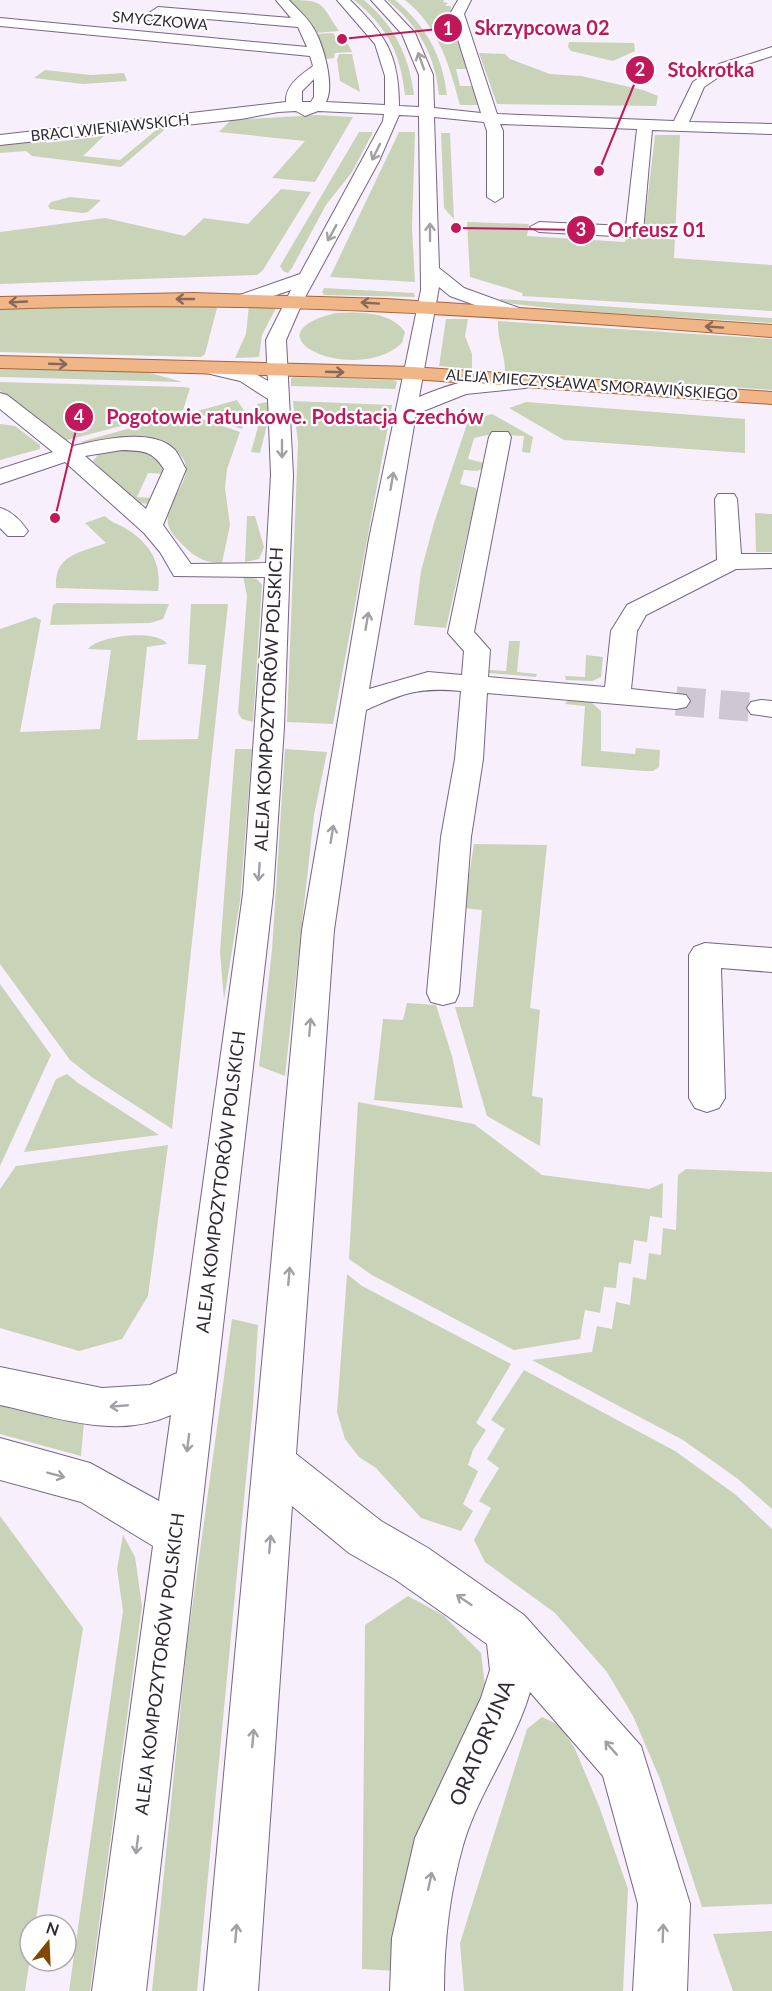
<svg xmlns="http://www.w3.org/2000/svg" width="772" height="1991" font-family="Lato,sans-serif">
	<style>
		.green { fill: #c9d3b8 }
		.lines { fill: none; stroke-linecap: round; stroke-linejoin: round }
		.minor-tunnel { stroke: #cfc7d4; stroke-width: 29; stroke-dasharray: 29 15; stroke-linecap: butt }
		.minor-casing { stroke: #776683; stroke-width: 2 }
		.major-casing { stroke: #a76538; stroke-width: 2 }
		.minor { fill: #fff; fill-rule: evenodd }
		.major { fill: #f0b688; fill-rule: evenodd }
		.oneway { stroke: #a29fa5 }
		.oneway2 { stroke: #87685b }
		.labels { text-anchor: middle; stroke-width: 4.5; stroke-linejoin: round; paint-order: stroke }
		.far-street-label { font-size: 15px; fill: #312936; stroke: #fff }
		.street-label { font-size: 18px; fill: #312936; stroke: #fff }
		.near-street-label { font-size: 21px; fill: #312936; stroke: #fff }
		.leader { fill: none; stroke: #c2185b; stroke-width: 2 }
		.callout-dot { fill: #c2185b; stroke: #fff; stroke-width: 2 }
		.mark-label { font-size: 18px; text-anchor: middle; font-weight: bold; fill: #fff }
		.callout-label { font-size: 20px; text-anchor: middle; font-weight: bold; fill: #c2185b; stroke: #fff; stroke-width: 4.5; stroke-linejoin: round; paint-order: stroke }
	</style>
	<rect width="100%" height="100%" fill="#f7effc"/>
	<path class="green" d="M289 0C325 0 320 3 339 31L315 33Z
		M354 0H364C395 26 409 56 414 95H405C400 52 388 28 354 0Z
		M387 0H395C426 26 442 54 447 95H439C435 55 419 26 387 0Z
		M405 0H444L443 2 448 3 445 6H451L450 17 440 18 446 35 456 34 467 69H456L460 86H472L478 105H460C449 65 439 27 405 0Z
		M333 33 339 42H347L352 52 335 53 334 58 326 59 316 34Z
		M569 42 634 43 635 51 613 61 571 51 568 47Z
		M479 53 505 54 510 59 550 74 581 76 643 90 658 96 656 106 497 104Z
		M339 54H352L360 92 340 81 337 60Z
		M45 70 91 75 124 73 127 81 83 84 34 78Z
		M317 115 353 117 315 182 272 178 305 141 219 132 231 120Z
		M170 125 121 167 32 156 26 151 0 153V143L44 138 46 143 98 137 97 134 108 132 83 156 120 160 161 126Z
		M359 132H373L352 172 326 205 292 268 288 273 283 271 280 266Z
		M399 132H415L412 228 415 282 330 277Z
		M441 133H450L454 219 444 208Z
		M655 135H680L674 258 772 265V311L522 296 523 293 470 277 467 222 529 224 527 236 625 242 626 236 643 237Z
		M281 189 311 192 263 270 257 275 0 284V232L105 218 185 236 204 218 248 224Z
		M70 197 101 200 88 212 83 213 50 209 48 206 51 202Z
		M324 288 414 293 415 297 324 295 322 292Z
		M501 299 772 318V323L576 311 498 302Z
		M64 304 213 305 217 308 205 354 201 357 0 352V308Z
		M249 305 276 308 262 335 259 357 235 358 246 334Z
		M336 313C359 312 390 311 405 332L402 343C357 386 241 336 336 313Z
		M446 319H468L465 336 472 354V369L439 366Z
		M498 321 772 339V390L505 371C505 353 497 339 498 321Z
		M0 368 146 372 183 382 0 377Z
		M294 377 394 380 397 382 395 389 291 386V378Z
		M0 382 184 387 190 388 183 410 67 440 0 391Z
		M237 400 245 412 242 429 194 412Z
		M293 401 392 405 333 724 287 722 298 443Z
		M267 402 269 417 260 453 251 452 261 416 257 404Z
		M526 402 745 419V453L564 440 509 408Z
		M185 413 240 432 227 469 225 488 230 525 222 563C208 563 198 559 188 550 181 543 170 534 168 524 164 498 204 473 176 451L80 442Z
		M492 414 533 437 530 453 522 452 524 436 492 434 474 438 468 459 484 463 482 469 477 471 464 470 460 484 476 488 477 492 446 628 414 625 421 571 434 523 468 421Z
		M0 424 15 426 40 445V449L0 460Z
		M116 449 146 451 165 463V474L148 473 137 497 154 498 150 504 138 503 93 461 100 452Z
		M755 513 772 514V552H756Z
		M105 516C113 524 117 523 125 528 150 543 162 563 158 591L56 588C54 554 80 553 106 543L85 523Z
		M247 516H255L264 547 259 559 245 562Z
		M243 576 257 579 262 585 253 722 242 719 238 713 247 596Z
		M57 603 169 604 163 619 150 623 50 625 53 605Z
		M191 604H228L172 1129 93 1078 70 1060 0 964V629L35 617 41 620 20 732 100 729 111 650 88 649C99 635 158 629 167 644L147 647 137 740 198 739 206 665 188 664Z
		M509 641H520L517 672 537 674 536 677 489 673 488 670 506 671Z
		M586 655 603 657 601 677 592 681 566 680 565 676 585 677Z
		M569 699 591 702 601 711V751L635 754 636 748 660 750 659 767 653 771H645L581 766 585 706 565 704Z
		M235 749H252L240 901 224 1000 220 952Z
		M285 749 327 752 314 815 285 1076 259 1066 272 950Z
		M474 844 547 845 530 1008 540 1010 532 1096 543 1098 540 1146 487 1116 455 1007H473L482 910 464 908Z
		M0 984 51 1055 0 1166Z
		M407 1003 436 1005 452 1056 463 1108 374 1100 383 1019 403 1020Z
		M67 1074 78 1083 159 1135 24 1152 56 1079Z
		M358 1102 474 1124 542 1175 649 1189 663 1183 662 1218 650 1216 647 1242 634 1240 631 1264 619 1262 616 1288 604 1287 600 1313 585 1310 580 1339 514 1350 372 1275 349 1259Z
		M168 1145 148 1296 122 1339 79 1351 0 1328V1189L16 1166Z
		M686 1169 772 1172V1509L738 1479 683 1440 532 1360 592 1352 597 1326 612 1329 616 1302 630 1305 633 1277 646 1280 649 1253 661 1255 663 1228 676 1230 678 1175Z
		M347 1274 362 1286 511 1364 476 1423 486 1430 473 1450 468 1465 478 1471 463 1504 473 1511 461 1531 421 1518 376 1468 359 1457 345 1439 337 1412Z
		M232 1319 258 1325 253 1406 197 1991H152L187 1645Z
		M524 1370 675 1451 736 1495 772 1529V1904L702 1907 660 1779 633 1716 607 1672 555 1613 485 1562 474 1540 491 1508 479 1501 499 1468 487 1459 505 1429 491 1420Z
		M0 1401 84 1422 81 1456 0 1434Z
		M0 1516 83 1628 35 1925H30V1958L25 1991H0Z
		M123 1535 135 1557 142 1606 90 1991H69L123 1611 117 1569Z
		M408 1596 443 1615 481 1653 486 1694 396 1971 362 1969 365 1625Z
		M542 1717 561 1726 575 1749 599 1806 628 1889 623 1991H464L460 1943 527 1729Z
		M772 1931V1991H733L713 1934Z"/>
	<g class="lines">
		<path class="minor-tunnel" d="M676 701 761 708"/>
		<g class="minor-casing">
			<path id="minor" d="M276 0H289C297 9 308 18 314 29 323 44 335 85 326 102L385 105V76L375 44 337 0H350C386 35 399 55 399 106L419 107V75L402 34 371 0H384L415 33 433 75 434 108 481 113 450 14 458 0H471L464 14 497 114 674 121 693 82 719 64 772 47V56L729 70 704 87 689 122 772 124V134L652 130 643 232 634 237 539 232 530 227 539 222 626 226 637 129 500 124 503 131V197L495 202 487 197V131L484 122 434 117 439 268 464 288 519 308 522 312 512 318 505 316 450 296 439 287 419 397C452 383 497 369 532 378L535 382 532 386 525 388 466 394 416 414 369 689 428 672 462 675 464 651 448 633 489 437 492 432H508L511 437 474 632 490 650 488 677 605 687 611 631 627 605 717 560 715 499 718 494H734L737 499 741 554H772V568L736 569 646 615 637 631 631 689 686 695 690 701 686 707 676 709 487 693 483 759 471 837 459 993 455 1002 443 1005 431 1002 427 993 441 837 455 759 461 691C419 687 404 693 366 710L334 930 296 1454 381 1521 428 1548 524 1615 641 1746 690 1904 687 1991H633L638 1904 603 1776 530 1692C515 1744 479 1792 464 1842 450 1890 444 1941 444 1991H390L392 1938 415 1838 481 1698 490 1670 487 1644 396 1580 349 1553 292 1506 258 1991H204L302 930 369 539 421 290 419 116 399 115 379 161 303 301 286 340 293 475 284 727 273 894 146 1991H92L153 1546 81 1502 0 1480V1438L90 1463 159 1501 171 1415C116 1440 56 1417 0 1405V1367L102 1388 150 1385 177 1373 243 894 265 577 174 576 160 552 144 533 65 462 0 484V469L53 452 0 409V393L7 395 73 446C99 440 152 427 174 449 179 454 182 463 186 469L163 525 191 564 266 563 271 475 268 399 240 381 202 372 199 368 202 364 209 362 254 373 268 381 266 340 291 290 244 306 235 300 237 296 300 274 383 121 384 114 318 111 305 116 296 111 278 112 241 119 0 145V135L286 102C285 85 301 75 313 66L310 56 0 26V18L307 47 298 27 161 15 150 21 143 17 158 7 291 18ZM314 79V97L311 102H302V91ZM122 450C143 451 152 450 164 469L146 509 85 456Z
				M0 508C12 511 21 521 28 531L24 536H8L0 528Z
				M761 700 772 701V717L751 714 747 708 751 702Z
				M705 943 772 948V972L721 968 725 1098 719 1108 707 1112 695 1108 689 1098V955L694 947Z"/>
		</g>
		<g class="major-casing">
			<path id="major" d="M193 293 386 299 772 325V337C515 317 258 299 0 309V297Z
				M0 356 412 367 772 392V404L412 379 0 368Z"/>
		</g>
		<use href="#minor" class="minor"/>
		<use href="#major" class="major"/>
	</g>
	<defs><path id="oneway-shaft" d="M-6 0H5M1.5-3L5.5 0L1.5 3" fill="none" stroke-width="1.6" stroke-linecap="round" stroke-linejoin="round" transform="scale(1.5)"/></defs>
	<g class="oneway">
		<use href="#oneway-shaft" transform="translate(421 61) rotate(-110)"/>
		<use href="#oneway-shaft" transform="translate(376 152) rotate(116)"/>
		<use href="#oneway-shaft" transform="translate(430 232) rotate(-90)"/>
		<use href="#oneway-shaft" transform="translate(332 233) rotate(119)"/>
		<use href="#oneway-shaft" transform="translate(282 449) rotate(90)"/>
		<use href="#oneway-shaft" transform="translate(392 481) rotate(-80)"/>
		<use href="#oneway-shaft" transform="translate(367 621) rotate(-80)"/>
		<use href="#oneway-shaft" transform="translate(332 834) rotate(-81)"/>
		<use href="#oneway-shaft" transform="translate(259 872) rotate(94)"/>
		<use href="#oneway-shaft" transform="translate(310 1027) rotate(-85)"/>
		<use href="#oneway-shaft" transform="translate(289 1276) rotate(-85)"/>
		<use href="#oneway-shaft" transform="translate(119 1406) rotate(175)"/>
		<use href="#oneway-shaft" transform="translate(188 1443) rotate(97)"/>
		<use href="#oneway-shaft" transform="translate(56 1475) rotate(15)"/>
		<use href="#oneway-shaft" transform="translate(270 1544) rotate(-85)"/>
		<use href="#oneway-shaft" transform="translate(464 1600) rotate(-146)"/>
		<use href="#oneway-shaft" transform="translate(253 1738) rotate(-85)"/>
		<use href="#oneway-shaft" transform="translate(611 1748) rotate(-131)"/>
		<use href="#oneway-shaft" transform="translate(137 1845) rotate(97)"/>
		<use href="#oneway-shaft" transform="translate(430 1881) rotate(-78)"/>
		<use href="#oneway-shaft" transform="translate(236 1933) rotate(-85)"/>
		<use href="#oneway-shaft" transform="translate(663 1933) rotate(-88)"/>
	</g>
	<g class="oneway2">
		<use href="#oneway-shaft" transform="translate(185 299) rotate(-180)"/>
		<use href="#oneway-shaft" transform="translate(18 302) rotate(177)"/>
		<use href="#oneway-shaft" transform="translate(370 303) rotate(-176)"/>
		<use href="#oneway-shaft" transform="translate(714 327) rotate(-176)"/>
		<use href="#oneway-shaft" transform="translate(58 364) rotate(2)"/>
		<use href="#oneway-shaft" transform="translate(335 372) rotate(2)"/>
	</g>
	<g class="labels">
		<g class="far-street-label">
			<text transform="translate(160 21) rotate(5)" y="5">SMYCZKOWA</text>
			<text transform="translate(110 128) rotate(-6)" y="5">BRACI WIENIAWSKICH</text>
			<text transform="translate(592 385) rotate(4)" y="5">ALEJA MIECZYSŁAWA SMORAWIŃSKIEGO</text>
		</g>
		<g class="street-label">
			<text transform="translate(269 699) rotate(-87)" y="6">ALEJA KOMPOZYTORÓW POLSKICH</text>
			<text transform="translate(221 1182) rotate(-83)" y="6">ALEJA KOMPOZYTORÓW POLSKICH</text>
			<text transform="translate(160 1664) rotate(-83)" y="6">ALEJA KOMPOZYTORÓW POLSKICH</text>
		</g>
		<g class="near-street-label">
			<text transform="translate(482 1743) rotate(-67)" y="7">ORATORYJNA</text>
		</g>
	</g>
	<path class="leader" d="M342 39L448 28M599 171L640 70M456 228L581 230M55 518L79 417"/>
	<g class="callout-dot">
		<circle cx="342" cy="39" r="6"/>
		<circle cx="599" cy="171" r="6"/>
		<circle cx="456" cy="228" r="6"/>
		<circle cx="55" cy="518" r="6"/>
		<circle cx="448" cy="28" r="15"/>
		<circle cx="640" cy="70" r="15"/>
		<circle cx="581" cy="230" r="15"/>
		<circle cx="79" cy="417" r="15"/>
	</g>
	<g class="mark-label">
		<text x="448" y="35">1</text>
		<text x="640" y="76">2</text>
		<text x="581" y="236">3</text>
		<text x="79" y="423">4</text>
	</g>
	<g class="callout-label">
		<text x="542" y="35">Skrzypcowa 02</text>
		<text x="711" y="77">Stokrotka</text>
		<text x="657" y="237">Orfeusz 01</text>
		<text x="295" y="424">Pogotowie ratunkowe. Podstacja Czechów</text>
	</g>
	<g transform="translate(48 1943) rotate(18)"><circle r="28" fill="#ffffff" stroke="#ada9af" stroke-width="1.5"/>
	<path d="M0-4.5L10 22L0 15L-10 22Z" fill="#824600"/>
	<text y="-9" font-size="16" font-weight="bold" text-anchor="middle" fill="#312936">N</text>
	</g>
</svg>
